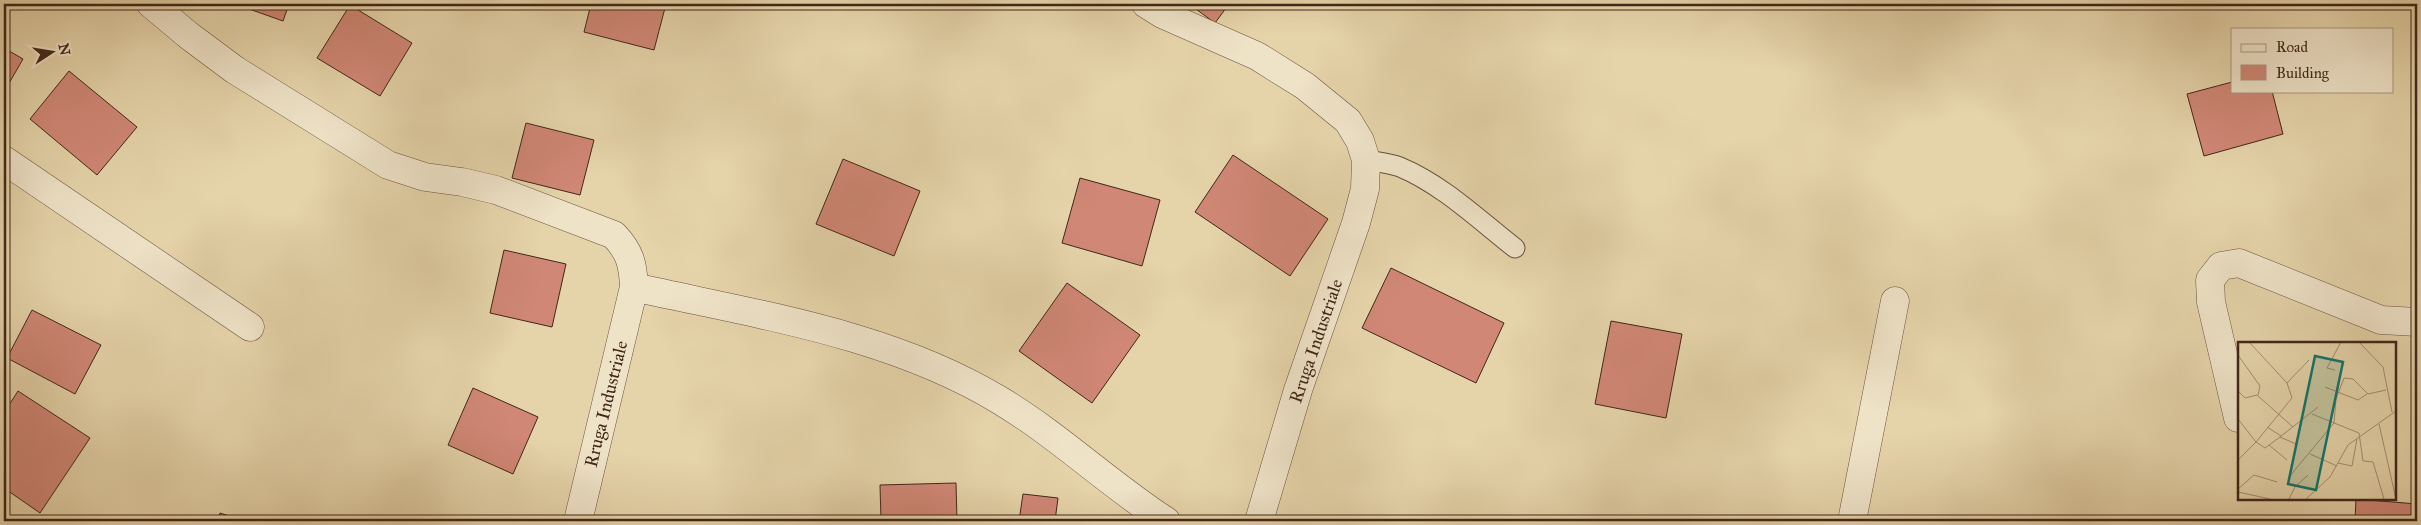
<svg xmlns="http://www.w3.org/2000/svg" width="2421" height="525" font-family="'IM FELL Great Primer',serif">
	<style>
		.building { fill: #d08776; stroke: #412719 }
		.lines { fill: none; stroke-linecap: round; stroke-linejoin: round }
		.lane-casing { stroke: #6a523d; stroke-width: 21 }
		.street-casing { stroke: #6a523d; stroke-width: 29 }
		.lane { stroke: #eee2c7; stroke-width: 19 }
		.street { stroke: #eee2c7; stroke-width: 28 }
		.labels { text-anchor: middle; stroke-width: 4.5; stroke-linejoin: round; paint-order: stroke }
		.street-label { font-size: 18px; fill: #412719; stroke: #eee2c7 }
		.inset-road { fill: none; stroke: #a38e6f; stroke-width: 1 }
		.view { fill: #0f766e; fill-opacity: 0.15; stroke: #0f766e; stroke-width: 2.5 }
		.inset-edge { fill: none; stroke: #412719; stroke-width: 2.5 }
	</style>
	<rect width="100%" height="100%" fill="#e5d3a9"/>
	<filter id="stains"><feTurbulence type="fractalNoise" baseFrequency=".004" numOctaves="4"/><feColorMatrix values="0 0 0 0 .2 0 0 0 0 .09 0 0 0 0 .02 0 0 0 .5 -.17"/></filter>
	<radialGradient id="worn" r=".72"><stop offset=".6" stop-color="#630" stop-opacity="0"/><stop offset="1" stop-color="#630" stop-opacity=".3"/></radialGradient>
	<path class="building" d="M235 4H289L283 21Z
		M591 4H666L654 50 584 32Z
		M1189 4H1229L1215 23Z
		M350 5 412 43 380 96 317 58Z
		M4 48 23 59 4 92Z
		M69 71 137 127 97 175 30 119Z
		M2232 82V91H2272L2283 134 2204 156 2187 94Z
		M526 123 594 140 580 195 512 178Z
		M1233 155 1328 219 1290 276 1195 212Z
		M843 159 920 191 894 256 816 224Z
		M1080 178 1160 200 1142 266 1062 243Z
		M504 250 566 264 552 327 490 313Z
		M1391 268 1504 323 1476 383 1362 328Z
		M1067 283 1140 335 1092 403 1019 351Z
		M32 310 101 345 75 394 7 358Z
		M1611 321 1682 334 1666 418 1595 404Z
		M473 388 538 417 513 474 448 445Z
		M18 391 90 438 40 513 4 488V413Z
		M956 483 957 521H881L880 485Z
		M1023 494 1058 498 1055 521H1019Z
		M2356 499 2417 504V521H2355Z
		M220 513 245 521H217Z"/>
	<g class="lines">
		<g class="lane-casing">
			<path id="lane" d="M1366 160C1377 162 1390 163 1400 167 1443 185 1479 220 1515 248"/>
		</g>
		<g class="street-casing">
			<path id="street" d="M151 4 188 35 235 70 388 165 425 177 462 182 496 190 614 235C630 252 633 264 634 287L578 521
				M1146 4 1162 14 1257 56 1305 86 1348 121 1360 141 1366 160 1365 189 1356 223 1298 390 1259 521
				M4 160 250 327
				M634 287C758 315 891 334 1001 401 1059 436 1109 484 1166 521
				M2238 418 2211 302 2210 280 2221 266 2239 263 2381 320 2417 322
				M1852 521 1895 301"/>
		</g>
		<use href="#lane" class="lane"/>
		<use href="#street" class="street"/>
	</g>
	<g class="labels">
		<g class="street-label">
			<text transform="translate(1316 341) rotate(-71)" y="6">Rruga Industriale</text>
			<text transform="translate(606 404) rotate(-76)" y="6">Rruga Industriale</text>
		</g>
	</g>
	<g transform="translate(2238 342)">
		<rect width="158" height="158" fill="#e5d3a9"/>
		<path class="inset-road" d="M11 0 49 41 54 56 18 100 27 106 42 95 58 102M121 0 145 25 154 70M0 13 22 44 20 53M97 28 89 26 103 0M49 41 71 18M87 45 120 58 129 52M0 49 7 56 19 53 55 85M74 72 121 91 125 119 135 120 146 157M0 77 18 100 0 118M141 82 158 157M29 85 43 94M42 95 80 65M31 103 49 118M72 112 99 124M100 121 114 124 119 97M51 135 96 81 98 57 106 36 115 37 130 52 148 48M0 147 16 133 39 140M0 150 32 157M51 157 57 145 70 133M68 157 92 135 110 103 158 69"/>
		<path class="view" d="M77 14 105 20 78 148 50 142Z"/>
		<rect width="158" height="158" class="inset-edge"/>
	</g>
	<rect width="2421" height="525" fill="none" stroke="#e5d3a9" stroke-width="20"/>
	<rect x="5" y="5" width="2411" height="515" fill="none" stroke="#412719" stroke-width="2.5"/>
	<rect x="10" y="10" width="2401" height="505" fill="none" stroke="#412719"/>
	<rect x="2231" y="28" width="162" height="65" fill="#eee2c7" stroke="#a99781"/>
	<rect x="2241" y="44" width="25" height="8" fill="#eee2c7" stroke="#a99781"/>
	<text x="2276" y="52" font-size="15" fill="#412719">Road</text>
	<rect x="2241" y="65" width="25" height="15" fill="#d08776" stroke="#a99781"/>
	<text x="2276" y="78" font-size="15" fill="#412719">Building</text>
	<g transform="translate(52 52) rotate(78)" stroke="#eee2c7" stroke-width="4" paint-order="stroke">
	<path d="M0-4L9 19L0 12L-9 19Z" fill="#412719"/>
	<text y="-8" font-size="14" font-weight="bold" text-anchor="middle" fill="#412719">N</text>
	</g>
	<rect width="100%" height="100%" filter="url(#stains)"/>
	<rect width="100%" height="100%" fill="url(#worn)"/>
</svg>
